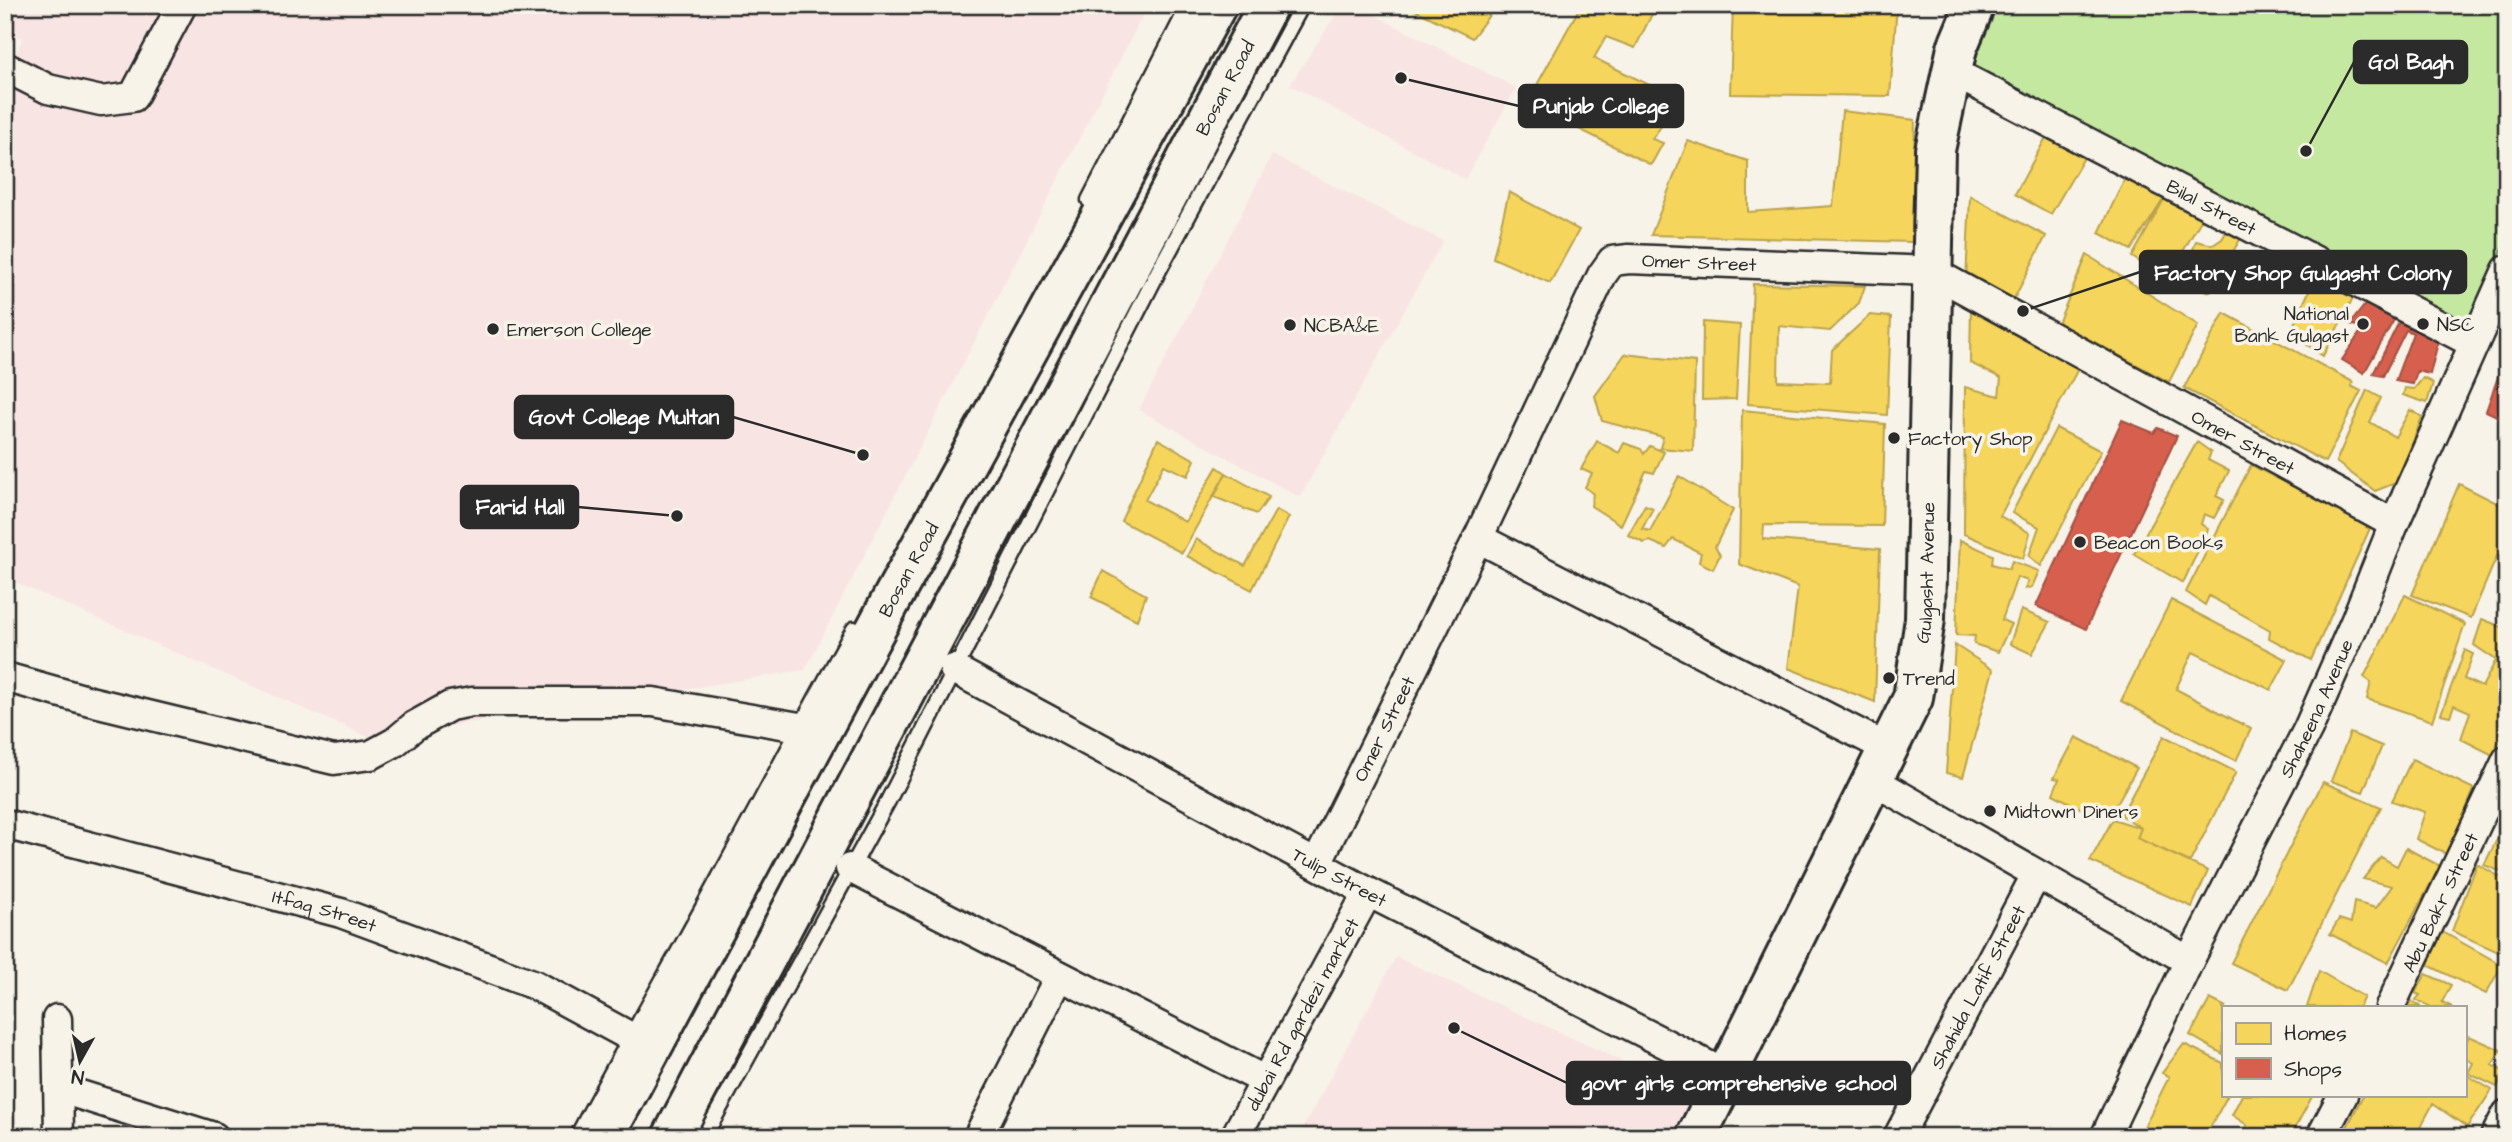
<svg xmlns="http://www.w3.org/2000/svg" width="2512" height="1142" font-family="'Architects Daughter',sans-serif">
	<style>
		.built { fill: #f8e4e3 }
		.green { fill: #c5e8a1; stroke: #788a66; stroke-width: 2 }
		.homes { fill: #f6d55c; stroke: #b9a24d; stroke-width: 2 }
		.shops { fill: #d6604d; stroke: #a35043; stroke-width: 2 }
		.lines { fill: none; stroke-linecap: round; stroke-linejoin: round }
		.lane-casing { stroke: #2b2b2b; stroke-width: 19 }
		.street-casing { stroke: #2b2b2b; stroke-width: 33 }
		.secondary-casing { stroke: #2b2b2b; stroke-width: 44 }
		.primary-casing { stroke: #2b2b2b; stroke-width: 44 }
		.lane { stroke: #f7f3e8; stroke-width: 14 }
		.street { stroke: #f7f3e8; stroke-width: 28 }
		.secondary { stroke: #f7f3e8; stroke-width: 38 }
		.primary { stroke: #f7f3e8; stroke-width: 38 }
		.poi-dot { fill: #2b2b2b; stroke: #f7f3e8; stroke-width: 2.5 }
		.labels { text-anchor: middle; stroke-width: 7; stroke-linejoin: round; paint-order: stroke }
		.street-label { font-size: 19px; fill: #2b2b2b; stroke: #f7f3e8 }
		.poi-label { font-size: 19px; fill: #2b2b2b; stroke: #f7f3e8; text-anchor: start }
		.leader { fill: none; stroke: #2b2b2b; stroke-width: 2.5 }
		.callout-dot { fill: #2b2b2b; stroke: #f7f3e8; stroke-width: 2.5 }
		.callout { fill: #2b2b2b; stroke: #2b2b2b; stroke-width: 2.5 }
		.callout-label { font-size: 21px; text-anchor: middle; font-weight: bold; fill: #fff }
	</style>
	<rect width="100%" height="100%" fill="#f7f3e8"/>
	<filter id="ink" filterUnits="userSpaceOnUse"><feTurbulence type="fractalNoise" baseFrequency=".0143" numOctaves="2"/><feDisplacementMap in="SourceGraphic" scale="14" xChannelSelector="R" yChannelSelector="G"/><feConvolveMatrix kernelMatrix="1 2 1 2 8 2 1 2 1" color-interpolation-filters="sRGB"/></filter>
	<g filter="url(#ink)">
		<path class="built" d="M5 5H1148L805 670 371 738 5 578V79L23 38 5 29Z
			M1342 5H1355L1516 88 1465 179 1290 85Z
			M1272 155 1443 241 1300 497 1139 410Z
			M1396 957 1706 1100 1687 1137H1298Z"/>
		<path class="green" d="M1977 5H2507V232L2473 343 1951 71Z"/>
		<path class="homes" d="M1405 5H1476L1490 14 1472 38Z
			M1581 5H1651L1655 8 1635 48 1606 37 1594 58 1680 100 1652 139 1663 143 1651 165 1527 103Z
			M1733 5H1897L1890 96 1730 94Z
			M1842 111 1915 120 1912 242 1651 235 1688 141 1748 161V212L1833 206Z
			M2050 130 2088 151 2051 214 2015 194Z
			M2129 170 2168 192 2131 250 2099 233Z
			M1509 192 1579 230 1550 283 1493 258Z
			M2168 192 2204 215 2167 279 2132 257Z
			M1970 196 2046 236 2013 301 1966 281Z
			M2232 222 2246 229 2210 292 2193 286 2201 262 2190 258 2196 241 2213 245 2222 239Z
			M2087 255 2198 325 2169 382 2058 323Z
			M2316 276 2354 296 2323 356 2290 333Z
			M1753 284 1865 286 1859 303 1830 331 1779 326 1778 381 1830 383 1832 350 1870 315 1891 317 1887 415 1748 404Z
			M1971 304 2079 367 2000 516 2030 533 2023 559 1964 534 1965 387 1999 396 2001 378 1970 363Z
			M2224 313 2353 382 2351 386 2361 391 2325 462 2184 388Z
			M1703 322 1740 325 1736 399 1702 400Z
			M1625 354 1695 362 1693 451 1660 448 1663 437 1602 421 1595 396Z
			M2423 378 2433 383 2427 403 2403 395 2405 388 2414 389Z
			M2367 390 2381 398 2370 422 2395 437 2410 410 2422 417 2398 482 2375 491 2336 462Z
			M1742 410 1885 424 1882 526 1764 525 1763 539 1880 549 1875 702 1788 668 1798 587 1739 564Z
			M2056 428 2101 451 2041 566 2029 556 2039 527 2012 513Z
			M1158 439 1195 460 1188 476 1164 465 1145 500 1185 522 1217 467 1226 473 1182 553 1121 521Z
			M1597 441 1619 453 1624 443 1641 449 1644 454 1650 446 1664 452 1654 473 1646 471 1621 525 1591 506 1593 494 1585 487 1592 474 1581 469Z
			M2197 442 2211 452 2208 460 2229 471 2216 496 2224 500 2214 518 2204 514 2201 524 2208 529 2183 583 2134 554Z
			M2251 465 2371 526 2311 660 2269 638 2270 630 2209 596 2205 605 2186 592Z
			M1226 473 1269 497 1257 514 1214 497Z
			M1679 476 1733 510 1715 547 1720 555 1713 569 1699 562 1701 553 1673 539 1666 548 1650 541 1644 543 1628 535 1645 505 1653 508 1642 529 1650 531Z
			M2459 484 2507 508V532L2471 618 2412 595Z
			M1276 510 1289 517 1252 590 1187 556 1196 539 1245 566Z
			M1960 540 1993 555 1992 564 2009 569 2012 561 2039 571 2032 587 2025 589 2028 581 2017 577 2002 620 2011 624 1998 652 1974 644 1975 636 1956 635Z
			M1103 571 1146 595 1137 620 1091 597Z
			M2405 595 2465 624 2432 721 2367 699 2371 682 2364 677Z
			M2171 600 2287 660 2271 690 2193 652 2176 689 2251 729 2236 761 2121 701Z
			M2021 610 2050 622 2032 654 2010 644Z
			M2482 619 2507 629V721L2493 755 2461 739 2470 712 2454 705 2450 716 2441 714 2465 650 2473 654 2464 679 2482 687 2496 660 2474 645Z
			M1955 645 1993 670 1963 777 1946 773Z
			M2350 733 2382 746 2363 792 2331 781Z
			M2164 736 2236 772 2190 862 2137 838 2141 828 2121 815Z
			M2076 737 2137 768 2111 814 2101 812 2097 817 2053 794 2059 779 2054 778Z
			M2412 759 2474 789 2448 855 2416 839 2425 812 2392 801Z
			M2323 782 2381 807 2288 990 2231 963Z
			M2113 819 2141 828 2137 838 2208 871 2192 907 2090 861Z
			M2507 820V874L2484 865Z
			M2406 848 2440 866 2388 963 2330 934 2339 919 2351 923 2354 902 2376 908 2392 886 2363 879 2381 857 2397 866Z
			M2477 864 2507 881V894L2500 911 2507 915V956L2452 931Z
			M2441 931 2502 965 2486 994 2428 965Z
			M2319 971 2364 997 2359 1007H2307Z
			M2426 974 2451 985 2442 1002 2452 1007H2431L2416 1000 2420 995 2415 993Z
			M2410 997 2413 1003 2421 1007H2405Z
			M2210 999 2226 1007H2223V1054L2190 1035Z
			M2469 1036 2501 1050 2492 1065 2505 1072 2497 1087 2468 1073 2473 1063 2465 1058V1045Z
			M2184 1044 2223 1063V1095H2228L2205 1137H2139L2169 1077 2162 1073Z
			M2465 1074 2492 1090 2467 1127 2433 1104 2415 1137H2342L2363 1095H2465Z
			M2242 1095H2313L2290 1137H2241L2247 1125 2232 1115Z"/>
		<path class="shops" d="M2371 297 2399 311 2364 373 2342 360 2363 328 2350 324Z
			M2404 312 2439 339 2430 374 2417 371 2413 384 2395 381 2413 333 2406 330 2383 376 2373 374Z
			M2507 351V421L2486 411Z
			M2122 420 2154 433 2158 428 2177 436 2086 629 2036 606Z"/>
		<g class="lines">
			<g class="lane-casing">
				<path id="lane" d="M1089 200 1189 5
					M577 1137C623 1049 673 963 720 876 765 794 808 711 854 629
					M704 1137 888 801 1159 270 1302 5"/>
			</g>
			<g class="street-casing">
				<g id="street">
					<path d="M5 67 48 89 101 101 133 97 182 5"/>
					<path id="s1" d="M1951 71 2473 343"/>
					<path d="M1478 538 1889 749"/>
					<path id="s2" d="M954 669 1368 892 1727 1075"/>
					<path d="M5 677 90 701 334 760 371 755 395 742 414 726 450 706 472 702H653L799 727"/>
					<path d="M1874 781 2189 961"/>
					<path id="s3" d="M5 824 341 913 535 985 629 1036"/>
					<path id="s4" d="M1317 863 1478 538 1602 275 1612 261 1629 259 1931 271 2394 524"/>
					<path d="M850 868 1264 1080"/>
					<path id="s5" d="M2390 1007 2507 760"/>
					<path d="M57 1019 59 1137"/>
					<path d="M58 1088 214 1137"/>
					<path d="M978 1137 1059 977"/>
					<path id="s6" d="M1235 1137 1368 892"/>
					<path id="s7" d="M1898 1137 2036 875"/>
					<path id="s8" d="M2105 1137 2189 961 2308 729 2355 622 2394 524 2507 270"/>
					<path d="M2321 1137 2343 1095"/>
					<path d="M2495 1137 2507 1114"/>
				</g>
			</g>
			<g class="secondary-casing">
				<g id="secondary">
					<path id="s9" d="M1696 1137 1913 698 1925 619 1935 150 1957 48 1975 5"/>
				</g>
			</g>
			<g class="primary-casing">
				<g id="primary">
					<path id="s10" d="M604 1137 894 595 1217 5"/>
					<path id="s11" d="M672 1137 1268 5"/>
				</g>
			</g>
			<use href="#lane" class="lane"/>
			<use href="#street" class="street"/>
			<use href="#secondary" class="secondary"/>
			<use href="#primary" class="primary"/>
		</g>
	</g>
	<g class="poi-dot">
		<circle cx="2363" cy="324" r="7"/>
		<circle cx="2423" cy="324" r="7"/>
		<circle cx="1290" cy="325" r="7"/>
		<circle cx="493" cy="329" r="7"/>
		<circle cx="1894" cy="438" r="7"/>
		<circle cx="2080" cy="542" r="7"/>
		<circle cx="1889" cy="678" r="7"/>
		<circle cx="1990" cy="811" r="7"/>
	</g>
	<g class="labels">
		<g class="street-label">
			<text dy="7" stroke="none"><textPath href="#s11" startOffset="1186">Bosan Road</textPath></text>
			<text dy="7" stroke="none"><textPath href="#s1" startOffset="294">Bilal Street</textPath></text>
			<text dy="7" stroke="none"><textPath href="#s4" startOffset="758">Omer Street</textPath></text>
			<text dy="7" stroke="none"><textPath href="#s4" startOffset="1346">Omer Street</textPath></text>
			<text dy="7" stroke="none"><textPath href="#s10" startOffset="644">Bosan Road</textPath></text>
			<text dy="7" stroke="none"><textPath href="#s9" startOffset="616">Gulgasht Avenue</textPath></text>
			<text dy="7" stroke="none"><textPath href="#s8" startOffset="478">Shaheena Avenue</textPath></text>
			<text dy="7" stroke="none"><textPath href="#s4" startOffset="150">Omer Street</textPath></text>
			<text dy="7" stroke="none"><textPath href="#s2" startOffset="438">Tulip Street</textPath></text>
			<text dy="7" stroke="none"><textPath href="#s5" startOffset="116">Abu Bakr Street</textPath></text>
			<text dy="7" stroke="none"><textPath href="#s3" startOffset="331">Itfaq Street</textPath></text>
			<text dy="7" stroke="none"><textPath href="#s7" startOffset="170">Shahida Latif Street</textPath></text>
			<text dy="7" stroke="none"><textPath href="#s6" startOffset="140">dubai Rd gardezi market</textPath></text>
		</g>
		<g class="poi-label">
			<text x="2349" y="320" text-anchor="end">National<tspan x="2349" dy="22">Bank Gulgast</tspan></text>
			<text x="2437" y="331">NSC</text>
			<text x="1304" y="332">NCBA&amp;E</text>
			<text x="507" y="336">Emerson College</text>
			<text x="1908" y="445">Factory Shop</text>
			<text x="2094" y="549">Beacon Books</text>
			<text x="1903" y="685">Trend</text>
			<text x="2004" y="818">Midtown Diners</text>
		</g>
	</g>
	<path class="leader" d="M2306 151L2354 62M1401 78L1519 106M2023 311L2140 272M863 455L733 417M677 516L578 507M1454 1028L1567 1083"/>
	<g class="callout-dot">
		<circle cx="2306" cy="151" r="7"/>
		<circle cx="1401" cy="78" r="7"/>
		<circle cx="2023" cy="311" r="7"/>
		<circle cx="863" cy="455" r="7"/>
		<circle cx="677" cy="516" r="7"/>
		<circle cx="1454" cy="1028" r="7"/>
	</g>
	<g class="callout">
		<rect x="2354" y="41" width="113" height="42" rx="7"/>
		<rect x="1519" y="85" width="164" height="42" rx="7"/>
		<rect x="2140" y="251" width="326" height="42" rx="7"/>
		<rect x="515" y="396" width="218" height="42" rx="7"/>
		<rect x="461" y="486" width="117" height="42" rx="7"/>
		<rect x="1567" y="1062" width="343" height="42" rx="7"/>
	</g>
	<g class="callout-label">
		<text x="2411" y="69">Gol Bagh</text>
		<text x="1601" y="113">Punjab College</text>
		<text x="2303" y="280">Factory Shop Gulgasht Colony</text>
		<text x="624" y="424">Govt College Multan</text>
		<text x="520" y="514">Farid Hall</text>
		<text x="1739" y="1090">govr girls comprehensive school</text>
	</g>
	<rect width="2512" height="1142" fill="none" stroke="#f7f3e8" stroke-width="28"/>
	<rect x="14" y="14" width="2484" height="1114" fill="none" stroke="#2b2b2b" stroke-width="2.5" filter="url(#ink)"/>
	<rect x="2222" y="1006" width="245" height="91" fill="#f7f3e8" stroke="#a5a39c" stroke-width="2"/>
	<rect x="2236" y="1023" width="35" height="21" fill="#f6d55c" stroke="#a5a39c" stroke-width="2"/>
	<text x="2284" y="1040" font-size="21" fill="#2b2b2b">Homes</text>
	<rect x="2236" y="1058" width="35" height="21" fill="#d6604d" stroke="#a5a39c" stroke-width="2"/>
	<text x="2284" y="1076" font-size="21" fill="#2b2b2b">Shops</text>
	<g transform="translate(80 1061) rotate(188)" stroke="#f7f3e8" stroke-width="5" paint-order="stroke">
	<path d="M0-5L12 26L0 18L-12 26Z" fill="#2b2b2b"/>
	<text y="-10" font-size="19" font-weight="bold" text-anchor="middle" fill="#2b2b2b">N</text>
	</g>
</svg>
